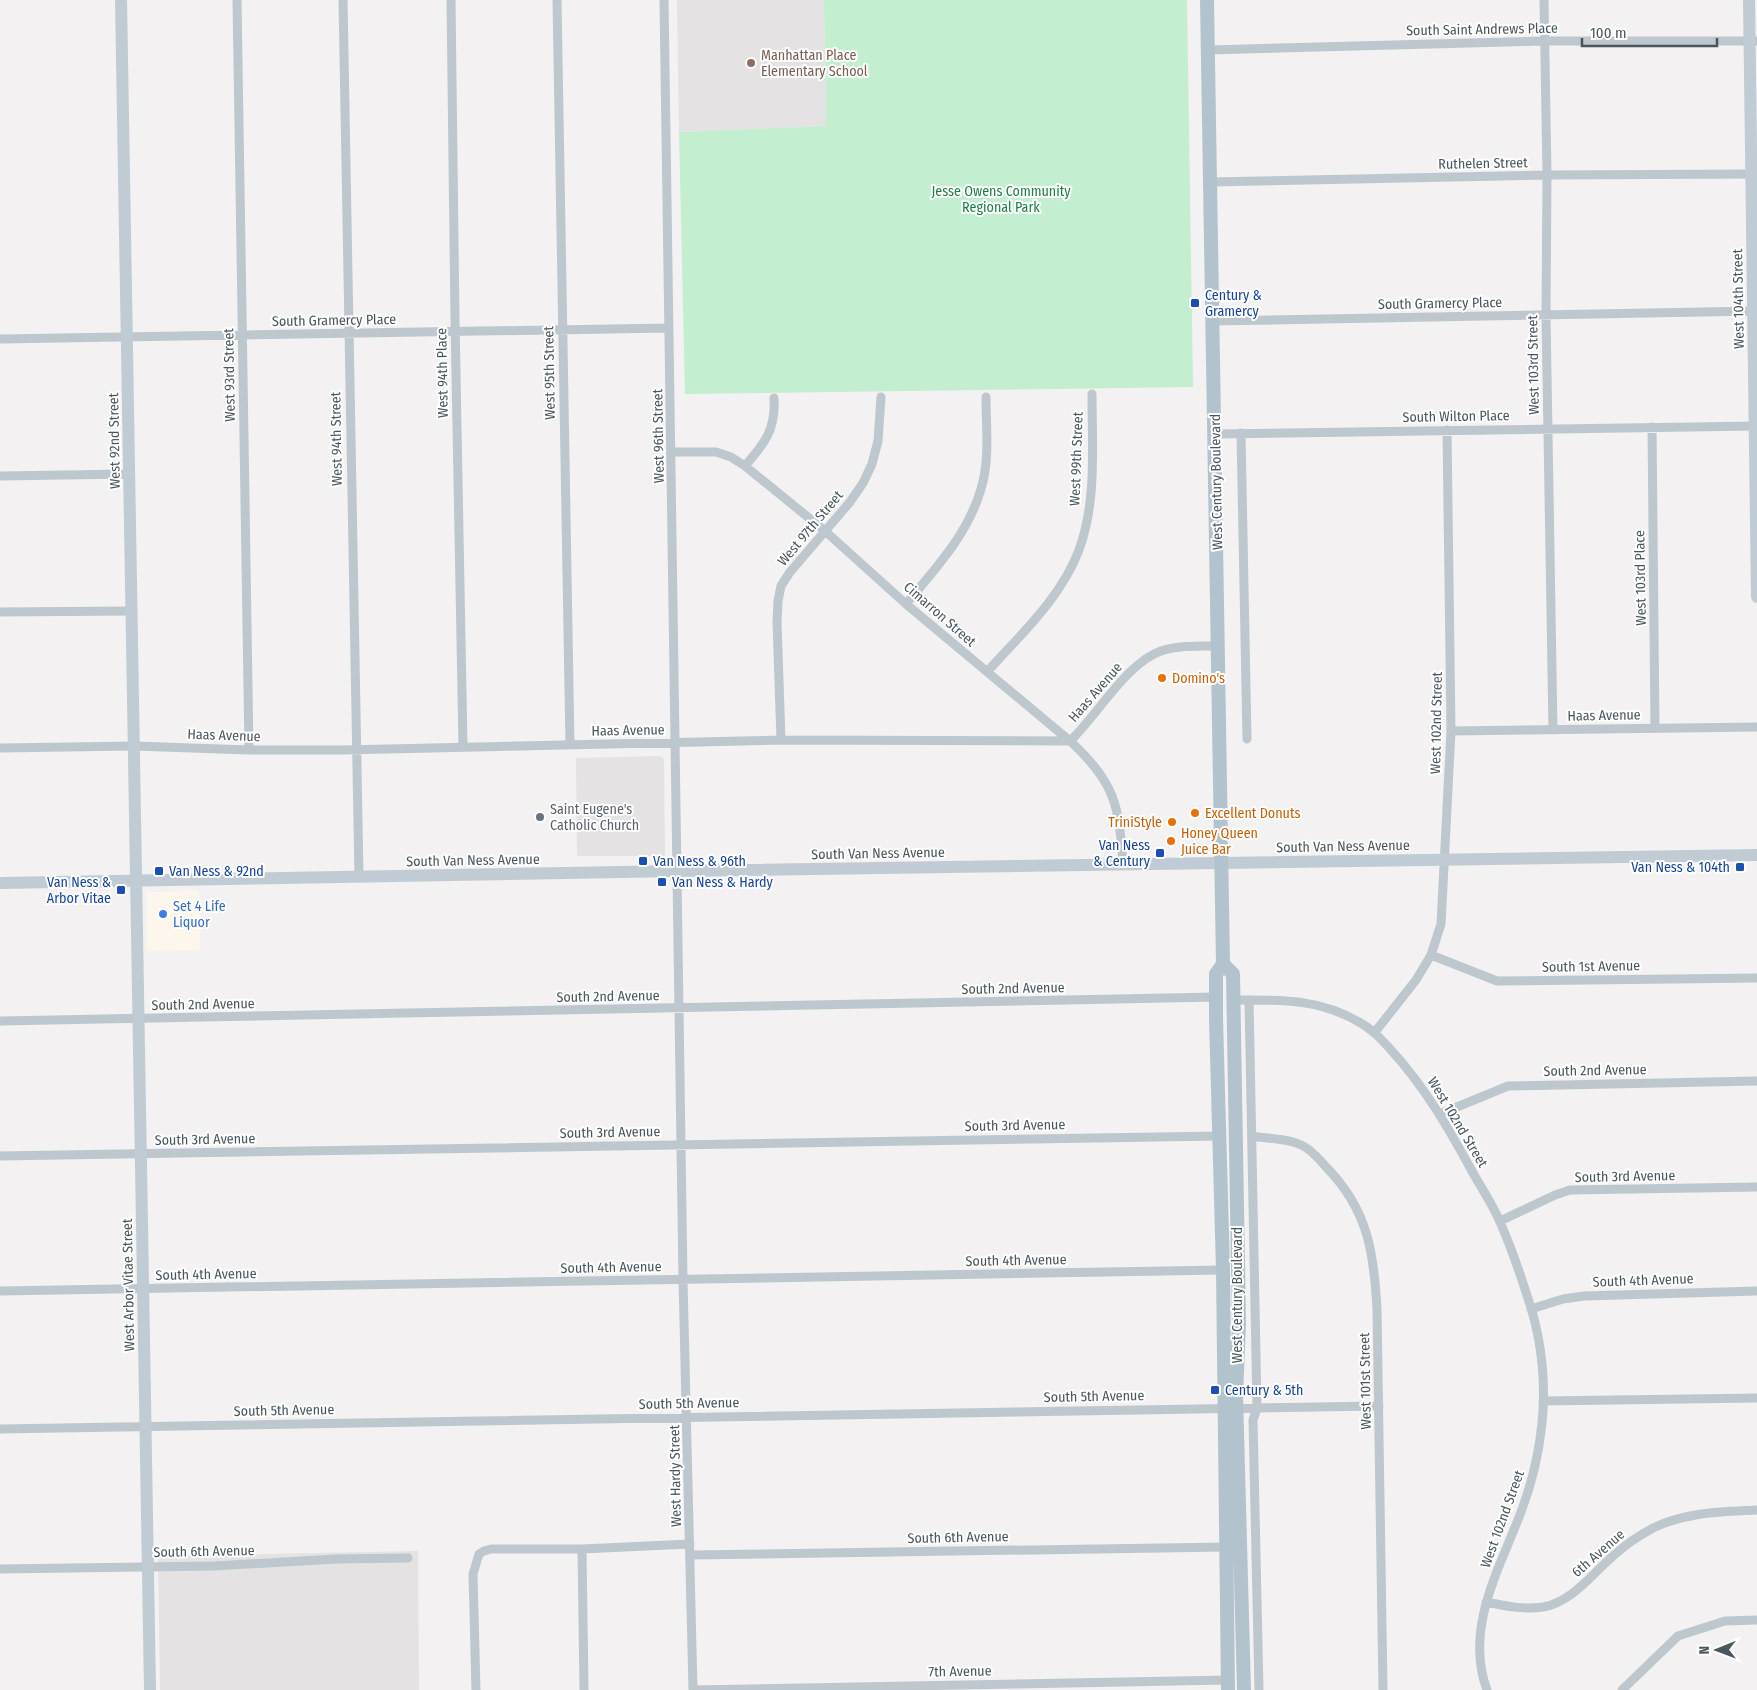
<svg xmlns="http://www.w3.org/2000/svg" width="1757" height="1690" font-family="'Fira Sans Condensed',sans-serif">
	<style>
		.commercial { fill: #fcf6ed }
		.education { fill: #e4e2e3 }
		.green { fill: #c3eed0 }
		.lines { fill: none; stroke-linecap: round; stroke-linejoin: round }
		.street { stroke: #bec7cd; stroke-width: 9 }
		.secondary { stroke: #c0cbd4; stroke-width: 12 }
		.primary { stroke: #b3c3ce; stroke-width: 14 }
		.education-dot { fill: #8d6e63; stroke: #fff; stroke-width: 2 }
		.transit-dot { fill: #1a4fb4; stroke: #fff; stroke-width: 2 }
		.food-dot { fill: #e8710a; stroke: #fff; stroke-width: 2 }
		.worship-dot { fill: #6b7280; stroke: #fff; stroke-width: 2 }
		.shop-dot { fill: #3f7fe0; stroke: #fff; stroke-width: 2 }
		.labels { text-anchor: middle; stroke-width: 4; stroke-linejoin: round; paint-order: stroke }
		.street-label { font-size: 14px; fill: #4a565e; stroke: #fff }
		.education-label { font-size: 14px; fill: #785e54; stroke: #fff; text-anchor: start }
		.park-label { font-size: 14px; fill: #1c7e44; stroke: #fff }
		.transit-label { font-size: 14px; fill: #164399; stroke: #fff; text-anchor: start }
		.food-label { font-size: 14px; fill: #c56008; stroke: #fff; text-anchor: start }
		.worship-label { font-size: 14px; fill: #5b616d; stroke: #fff; text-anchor: start }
		.shop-label { font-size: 14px; fill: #366cbe; stroke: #fff; text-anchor: start }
	</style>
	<rect width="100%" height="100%" fill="#f3f1f2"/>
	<path class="commercial" d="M199 891 200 950 147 951V892Z"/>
	<path class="education" d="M677 0H824L826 126 679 132Z
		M661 756 664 759 665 856H577L576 758Z
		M418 1551 419 1690H160L158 1556Z"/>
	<path class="green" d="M824 0H1187L1193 387 685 394 679 132 826 126Z"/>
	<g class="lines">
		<path class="street" d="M237 0 249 750
			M343 0 359 877
			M451 0 455 320 463 746
			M557 0 570 745
			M664 0 683 1280 693 1690 1228 1680
			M1544 0 1547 175 1546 315 1553 730
			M1208 50 1546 41H1757
			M1210 182 1547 175 1755 174
			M1213 321 1757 311
			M0 339 669 328
			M1652 427 1655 728
			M1241 433 1247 739
			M1215 434 1757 426
			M672 452H716L731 457 745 466 825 531 906 604 1070 741C1115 782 1119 805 1123 864
			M745 466C765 443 776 429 774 398
			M0 476 130 474
			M906 604C936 568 968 534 981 489 990 460 986 427 986 397
			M0 612 131 611
			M987 672C1020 635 1061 598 1079 550 1097 501 1092 446 1092 394
			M1451 731 1757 727
			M781 740 777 622 778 601 781 586 790 572 850 502 863 483 872 464 878 441 881 397
			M0 748 134 746 249 750H343L781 740 1070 741C1097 716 1126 663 1161 651 1178 645 1200 646 1219 646
			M1431 955 1497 981 1757 978
			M1233 1000C1279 1000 1318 998 1359 1022 1372 1029 1381 1039 1391 1050 1425 1087 1449 1129 1473 1173 1482 1189 1493 1205 1500 1222 1512 1249 1522 1279 1531 1308 1542 1343 1546 1386 1542 1423 1539 1454 1532 1483 1521 1512 1500 1568 1464 1628 1487 1690
			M1249 1000 1257 1408 1253 1420 1259 1690
			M0 1021 1216 997
			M1375 1032 1416 980 1431 955 1441 924 1451 731 1447 430
			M1440 1114 1508 1086 1757 1081
			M1252 1136C1269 1139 1290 1138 1305 1147 1313 1152 1321 1161 1327 1168 1368 1210 1374 1253 1377 1309L1383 1690
			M0 1156 1220 1136
			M1500 1221 1555 1195 1570 1190 1757 1187
			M0 1291 1223 1270
			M1531 1309 1563 1299 1584 1296 1757 1291
			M1543 1401 1757 1398
			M0 1429 1379 1406
			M582 1549 584 1690
			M691 1555 1225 1547
			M0 1569 214 1566 337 1559 408 1558
			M1486 1602C1505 1606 1524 1610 1543 1607 1572 1602 1592 1574 1613 1556 1625 1545 1638 1536 1653 1528 1686 1512 1721 1512 1757 1510
			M476 1690 473 1574 479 1554 484 1551 491 1549H582L690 1544
			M1622 1690 1678 1636 1725 1621 1757 1620"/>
		<path class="secondary" d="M121 0 150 1690
			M1749 0 1757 597
			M0 883 677 871 1757 855"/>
		<path class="primary" d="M1207 0 1223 964 1216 974V1018L1223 1270 1228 1690
			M1223 964 1233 974 1239 1323 1236 1395 1244 1690"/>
	</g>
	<circle class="education-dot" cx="751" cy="63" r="5"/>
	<g class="transit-dot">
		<rect x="1190" y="298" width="10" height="10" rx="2.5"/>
		<rect x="1155" y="848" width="10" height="10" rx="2.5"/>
		<rect x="638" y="856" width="10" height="10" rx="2.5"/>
		<rect x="1735" y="862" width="10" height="10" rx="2.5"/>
		<rect x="154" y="866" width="10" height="10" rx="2.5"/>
		<rect x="657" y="877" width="10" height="10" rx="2.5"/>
		<rect x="116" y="885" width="10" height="10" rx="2.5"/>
		<rect x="1210" y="1385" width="10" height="10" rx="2.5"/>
	</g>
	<g class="food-dot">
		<circle cx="1162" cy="678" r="5"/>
		<circle cx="1195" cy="813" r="5"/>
		<circle cx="1172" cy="822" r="5"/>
		<circle cx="1171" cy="841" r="5"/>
	</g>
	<circle class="worship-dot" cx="540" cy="817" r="5"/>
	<circle class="shop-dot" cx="163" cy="914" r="5"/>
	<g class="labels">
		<g class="street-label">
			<text transform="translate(1482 29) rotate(-1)" y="5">South Saint Andrews Place</text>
			<text transform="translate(1483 163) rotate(-1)" y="5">Ruthelen Street</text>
			<text transform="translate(1738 299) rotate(-91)" y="5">West 104th Street</text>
			<text transform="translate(1440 303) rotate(-1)" y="5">South Gramercy Place</text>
			<text transform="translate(334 320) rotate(-1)" y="5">South Gramercy Place</text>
			<text transform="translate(1533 365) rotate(-91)" y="5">West 103rd Street</text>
			<text transform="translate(442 373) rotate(-91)" y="5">West 94th Place</text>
			<text transform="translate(549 373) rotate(-91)" y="5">West 95th Street</text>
			<text transform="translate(229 375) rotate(-91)" y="5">West 93rd Street</text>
			<text transform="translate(1456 416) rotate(-1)" y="5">South Wilton Place</text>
			<text transform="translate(658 436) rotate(-91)" y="5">West 96th Street</text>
			<text transform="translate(336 439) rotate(-91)" y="5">West 94th Street</text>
			<text transform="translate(114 441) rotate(-91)" y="5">West 92nd Street</text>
			<text transform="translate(1076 459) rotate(-88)" y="5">West 99th Street</text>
			<text transform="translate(1216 482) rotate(-91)" y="5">West Century Boulevard</text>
			<text transform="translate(810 528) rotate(-50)" y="5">West 97th Street</text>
			<text transform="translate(1640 578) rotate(-91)" y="5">West 103rd Place</text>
			<text transform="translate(940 614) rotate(41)" y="5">Cimarron Street</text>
			<text transform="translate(1095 692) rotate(-49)" y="5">Haas Avenue</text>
			<text transform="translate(1604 715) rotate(-1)" y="5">Haas Avenue</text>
			<text transform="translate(1436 723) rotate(-89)" y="5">West 102nd Street</text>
			<text transform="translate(628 730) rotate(-1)" y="5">Haas Avenue</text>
			<text transform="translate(224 735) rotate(2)" y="5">Haas Avenue</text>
			<text transform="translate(1343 846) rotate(-1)" y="5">South Van Ness Avenue</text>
			<text transform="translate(878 853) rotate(-1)" y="5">South Van Ness Avenue</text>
			<text transform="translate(473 860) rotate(-1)" y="5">South Van Ness Avenue</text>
			<text transform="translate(1591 966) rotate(-1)" y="5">South 1st Avenue</text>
			<text transform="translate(1013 988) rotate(-1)" y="5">South 2nd Avenue</text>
			<text transform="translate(608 996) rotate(-1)" y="5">South 2nd Avenue</text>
			<text transform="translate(203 1004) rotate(-1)" y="5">South 2nd Avenue</text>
			<text transform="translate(1595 1070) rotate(-1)" y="5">South 2nd Avenue</text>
			<text transform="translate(1458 1122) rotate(59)" y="5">West 102nd Street</text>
			<text transform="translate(1015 1125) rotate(-1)" y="5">South 3rd Avenue</text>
			<text transform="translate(610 1132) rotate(-1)" y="5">South 3rd Avenue</text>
			<text transform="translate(205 1139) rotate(-1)" y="5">South 3rd Avenue</text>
			<text transform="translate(1625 1176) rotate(-1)" y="5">South 3rd Avenue</text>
			<text transform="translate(1016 1260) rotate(-1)" y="5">South 4th Avenue</text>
			<text transform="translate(611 1267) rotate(-1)" y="5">South 4th Avenue</text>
			<text transform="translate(206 1274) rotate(-1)" y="5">South 4th Avenue</text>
			<text transform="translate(1643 1280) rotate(-2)" y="5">South 4th Avenue</text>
			<text transform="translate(128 1285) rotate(-91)" y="5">West Arbor Vitae Street</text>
			<text transform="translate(1237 1295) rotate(-90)" y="5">West Century Boulevard</text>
			<text transform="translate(1365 1381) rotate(-91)" y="5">West 101st Street</text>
			<text transform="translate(1094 1396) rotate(-1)" y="5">South 5th Avenue</text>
			<text transform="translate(689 1403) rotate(-1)" y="5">South 5th Avenue</text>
			<text transform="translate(284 1410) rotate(-1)" y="5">South 5th Avenue</text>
			<text transform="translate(675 1476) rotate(-91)" y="5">West Hardy Street</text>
			<text transform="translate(1502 1519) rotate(-70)" y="5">West 102nd Street</text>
			<text transform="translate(958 1537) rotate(-1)" y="5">South 6th Avenue</text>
			<text transform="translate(204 1551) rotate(-1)" y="5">South 6th Avenue</text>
			<text transform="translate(1598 1553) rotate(-41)" y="5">6th Avenue</text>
			<text transform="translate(960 1671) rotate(-1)" y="5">7th Avenue</text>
		</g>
		<g class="education-label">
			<text x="761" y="60">Manhattan Place<tspan x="761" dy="16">Elementary School</tspan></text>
		</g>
		<g class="park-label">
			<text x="1001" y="196">Jesse Owens Community<tspan x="1001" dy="16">Regional Park</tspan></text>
		</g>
		<g class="transit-label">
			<text x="1205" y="300">Century &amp;<tspan x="1205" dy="16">Gramercy</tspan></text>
			<text x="1150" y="850" text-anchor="end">Van Ness<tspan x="1150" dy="16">&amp; Century</tspan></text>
			<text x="653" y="866">Van Ness &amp; 96th</text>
			<text x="1730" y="872" text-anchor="end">Van Ness &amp; 104th</text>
			<text x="169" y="876">Van Ness &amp; 92nd</text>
			<text x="111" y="887" text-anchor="end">Van Ness &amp;<tspan x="111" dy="16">Arbor Vitae</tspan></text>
			<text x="672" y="887">Van Ness &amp; Hardy</text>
			<text x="1225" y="1395">Century &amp; 5th</text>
		</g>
		<g class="food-label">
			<text x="1172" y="683">Domino's</text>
			<text x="1205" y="818">Excellent Donuts</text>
			<text x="1162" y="827" text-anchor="end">TriniStyle</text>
			<text x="1181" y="838">Honey Queen<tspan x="1181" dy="16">Juice Bar</tspan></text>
		</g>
		<g class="worship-label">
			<text x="550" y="814">Saint Eugene's<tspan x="550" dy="16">Catholic Church</tspan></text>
		</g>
		<g class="shop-label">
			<text x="173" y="911">Set 4 Life<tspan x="173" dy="16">Liquor</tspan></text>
		</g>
	</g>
	<g transform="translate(1717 1650) rotate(269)" stroke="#ffffff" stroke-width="4" paint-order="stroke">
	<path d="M0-4L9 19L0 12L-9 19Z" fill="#4a565e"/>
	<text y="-8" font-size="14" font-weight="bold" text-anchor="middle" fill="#4a565e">N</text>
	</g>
	<path d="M1582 38v8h135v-8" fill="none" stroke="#4a565e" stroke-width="2.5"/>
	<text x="1590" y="38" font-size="15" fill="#4a565e" stroke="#ffffff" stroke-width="4" paint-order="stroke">100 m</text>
</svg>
